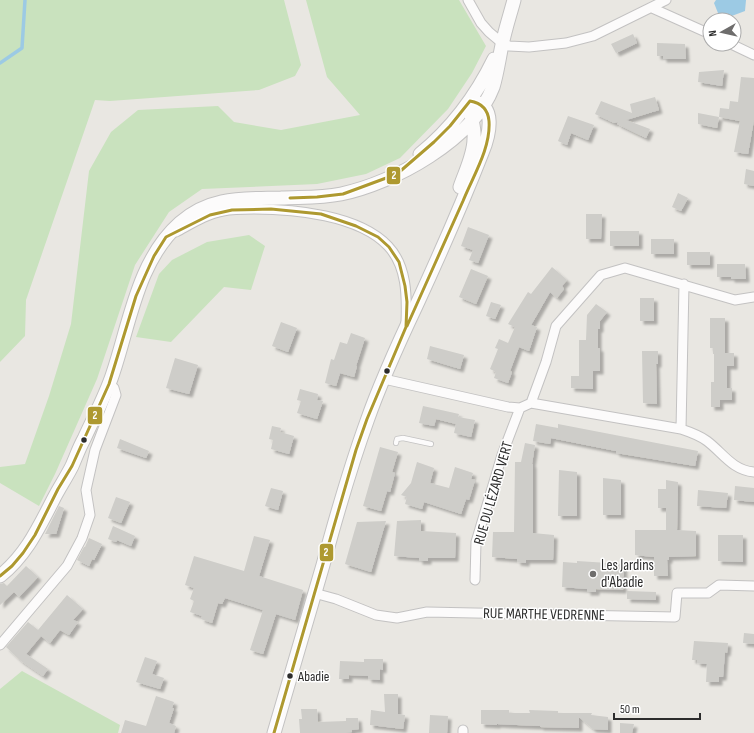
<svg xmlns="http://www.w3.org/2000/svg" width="754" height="733" font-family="'Sofia Sans Condensed',sans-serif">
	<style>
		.green { fill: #c9e2be }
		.water { fill: #9ccae4 }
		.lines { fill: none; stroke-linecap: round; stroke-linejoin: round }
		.stream { stroke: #9ccae4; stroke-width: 3.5 }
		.building { fill: #cecdc9; filter: url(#shadow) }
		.lane-casing { stroke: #c3c2c2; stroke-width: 6 }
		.street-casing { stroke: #c3c2c2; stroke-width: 11 }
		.secondary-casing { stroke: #c3c2c2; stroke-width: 15 }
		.lane { stroke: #fcfbfb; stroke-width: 4.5 }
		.street { stroke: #fcfbfb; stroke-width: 9 }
		.secondary { stroke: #fcfbfb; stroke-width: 13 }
		.bus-1-casing { stroke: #fff; stroke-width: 6 }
		.bus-1 { stroke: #ae9930; stroke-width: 3 }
		.bus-dot { fill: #2c2c2c; stroke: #fff; stroke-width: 1.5 }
		.poi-dot { fill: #6e6d6c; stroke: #fff; stroke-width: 1.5 }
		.labels { text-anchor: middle; stroke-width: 3; stroke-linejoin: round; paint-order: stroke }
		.bus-label { font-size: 14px; fill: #2c2c2c; stroke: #fff; text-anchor: start }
		.street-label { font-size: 15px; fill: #2c2c2c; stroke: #fff }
		.poi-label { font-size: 15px; fill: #2c2c2c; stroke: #fff; text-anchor: start }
		.line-badge { stroke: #fff; stroke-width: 1.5 }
		.badge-label { font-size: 11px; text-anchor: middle; font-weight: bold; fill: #fff }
	</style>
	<defs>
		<filter id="shadow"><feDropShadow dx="3.5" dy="3.5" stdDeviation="1" flood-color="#0004"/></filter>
	</defs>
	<rect width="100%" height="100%" fill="#e9e7e2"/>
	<path class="green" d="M0 0H284L301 65 295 76 259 90 110 101 95 100 26 300 25 336 0 362Z
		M306 0H459L486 46 472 73 448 109 400 158 366 174 317 184 202 189 169 212 135 265 97 379 55 474 39 506 0 483V467L25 464 49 396 71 324 89 171 111 132 138 110 218 106 234 122 281 130 360 115 327 77Z
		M249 235 265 246 251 290 224 287 171 342 136 337 159 274 172 260 207 242Z
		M22 671 120 725 118 733H0V689Z"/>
	<path class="water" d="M716 0H746L745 11 729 17 718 13 714 3Z"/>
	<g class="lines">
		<path class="stream" d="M0 63 22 48 25 0"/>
	</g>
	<path class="building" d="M633 34 637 43 616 53 611 44Z
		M657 43 685 44 686 59H663V56H657Z
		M724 70 722 86 698 82 699 72Z
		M741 77 754 78V120L748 154 734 152 740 121 719 117 720 108 729 109 730 101 738 102Z
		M655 97 659 110 626 120 650 129 646 138 617 124 618 122 614 123 595 114 601 101 632 113 630 104Z
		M698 113 719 117 717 128 698 124Z
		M568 116 594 125 588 140 571 133 567 145 558 141Z
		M746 169 754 171V186L744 184Z
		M678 193 688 198 681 211 672 207Z
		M586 214H602L601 239H586Z
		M468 227 489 235 478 263 469 260 473 250 461 246Z
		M610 231H639V246H610Z
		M651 239H674V254H651Z
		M687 252H710V265H687Z
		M717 264H745L746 279H731V277H717Z
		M552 267 567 280 562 286 564 289 557 298 550 292 538 313 531 325 537 327 529 351 519 347 510 371 512 372 508 383 494 378 496 372 490 369 498 349 495 348 499 339 508 343 515 327 508 324 528 292 531 294Z
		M471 269 488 276 476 304 459 297Z
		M640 298H654V321H640Z
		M491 302 501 305 495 319 486 316Z
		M596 304 607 312 600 321V329H598V348H600V371H593V389L571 388V376H579V340H586L587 315Z
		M710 318H725V353H734V366H727V388H732V400H720V407H711V382H714V354H713V348H710Z
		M281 322 297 328 288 352 272 346Z
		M351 333 365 338 356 366H357L354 377 340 373 336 386 325 383 331 359 334 360 340 342 347 344Z
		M430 346 464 355 460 369 427 359Z
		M642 351H658V364H656L657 404 643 403Z
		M175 358 198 365 189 394 166 388Z
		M300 389 318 394 317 400 323 401 317 419 297 413 301 401 297 400Z
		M423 406 459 414 458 417 475 420 471 437 454 433 456 424 436 419 434 426 419 423Z
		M536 424 558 428V424L698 451 695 466 616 453V451L551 438 550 444 533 441Z
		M272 426 281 428 280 432 294 436 289 454 271 449 273 440 269 439Z
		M120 439 149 451 146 458 117 448Z
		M525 443 535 445 532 464H533V533L554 535 553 560H526V563L517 562V559L492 557 493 532H514L515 462H521Z
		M380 447 398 452 392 472 395 473 390 492 387 491 381 511 363 506Z
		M417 462 434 468 430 483 449 488 455 467 473 473 471 479 475 480 469 500 466 499 461 514 424 502 422 509 405 504 407 497 401 495 411 483Z
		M559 470 577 472V516H558Z
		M603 478 621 480V515H603Z
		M666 480 678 482 677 530 696 531V556L669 557V560H667L668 576H654V557L635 555V530H666V508H658V489H666Z
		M735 486 754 488V502L734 500Z
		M271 488 283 491 278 510 265 506Z
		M698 490 728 493 726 508 697 506Z
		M116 497 130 502 121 523 108 518Z
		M59 506 64 508 56 534H45Z
		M421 520V531L456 533 455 558H428V561H419V558L394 556 397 521Z
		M386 521 371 572 345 564 357 522Z
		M113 526 135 536 131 546 117 540 116 542 108 539Z
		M718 535H743V562L718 561Z
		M254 536 270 540 259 576 303 590 295 620 276 614 263 654 250 650 263 610 225 598 222 604 218 603 212 623 201 619 202 616 190 612 194 601 190 599 194 588 185 585 194 556 244 571Z
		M89 538 102 544 94 560 92 559 89 566 77 560 84 547H85Z
		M577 561 624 564 623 590 596 589V592H587V589L562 587 563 562 577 563Z
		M26 566 38 577 19 597 14 592 0 605V584L4 583 7 586Z
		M627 591 656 592V600L627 599Z
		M67 595 83 609 73 620 78 622 69 635 60 630 50 643 41 636 26 654 48 669 43 676 21 661 6 647 28 622 38 630Z
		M744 633 754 634V644L743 643Z
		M694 641 728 643 727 653 725 652 723 677H719V682H706L707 664 697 663V660H692Z
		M145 657 157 661 152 674 164 678 160 689 136 682Z
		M364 659H383V670L380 669V680L368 679V676L349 675V679H339L340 661 364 662Z
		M384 694H398V714L405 715 403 729 370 725 371 710 385 712Z
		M156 696 174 702 172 708H174L169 723 176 726 174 733H121L125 720 146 726Z
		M301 709H317L318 722 346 721V718H358L359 729 352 730V732L346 733H300L299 719H302Z
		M481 710H509V713H530L529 710 558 711V713H592L591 715 608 717V730L593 729 579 717V728L540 727V726L497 724V725L481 724Z
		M430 715 448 716 447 733H429Z
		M620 723 634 724 632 733H620Z"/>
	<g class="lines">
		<g class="lane-casing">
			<path id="lane" d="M396 443 397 439 403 438 431 444"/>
		</g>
		<g class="street-casing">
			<path id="street" d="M468 0 481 23 489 32 502 43 509 46 529 47 566 43 593 36 666 0
				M652 8 710 34
				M731 44 754 55
				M176 232C191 224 206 214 223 211 233 209 243 209 254 209 294 209 359 215 388 246 407 266 407 296 406 322
				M384 379 508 407 520 408 531 403 681 429C690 432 699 435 707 441 723 453 732 470 754 472
				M531 403 546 362 556 326 601 275 625 268 735 300 754 297
				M681 429 684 284
				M475 580 476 542 502 455 520 408
				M314 593 336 599 376 615 397 618 427 612 675 617 677 593H708L719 585 754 586
				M0 645 67 566 82 538 90 515 86 490 95 450 116 395 114 388 109 384
				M463 733V730"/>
		</g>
		<g class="secondary-casing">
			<path id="secondary" d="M420 154C452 128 476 96 494 59
				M460 187C465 172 474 155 474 139 475 130 472 122 471 114
				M0 576C26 555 38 529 53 500 59 488 66 478 72 466 76 457 79 448 84 439 94 417 106 395 113 373 130 322 138 260 180 223 210 196 244 199 281 198 301 197 321 198 341 194 394 183 473 140 493 87 497 74 499 59 502 45 505 30 510 15 514 0
				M274 733C290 677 307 621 323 565 336 517 350 468 367 421 381 381 399 342 417 304 440 254 462 204 482 153 489 136 498 103 470 101"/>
		</g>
		<use href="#lane" class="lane"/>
		<use href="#street" class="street"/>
		<use href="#secondary" class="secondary"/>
		<g class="bus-1-casing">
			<path id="bus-1" d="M290 198 317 197 343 194 397 174 434 142 450 126 470 101
				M407 326C426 284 444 243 463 201 473 176 491 148 489 121 488 109 481 103 470 101
				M0 576 12 566 23 553 35 535 58 489 72 466 109 384 136 296 154 256 166 237 210 215 232 210 271 209 321 214 356 226 378 237 389 247 399 262 405 286 407 302 406 327 367 419 356 450 274 733"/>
		</g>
		<use href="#bus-1" class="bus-1"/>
	</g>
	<g class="bus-dot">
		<circle cx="387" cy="371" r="3.5"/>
		<circle cx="84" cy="440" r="3.5"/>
		<circle cx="290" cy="676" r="3.5"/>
	</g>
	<circle class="poi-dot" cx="593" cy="574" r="4"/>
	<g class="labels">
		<g class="bus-label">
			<text x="298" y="681">Abadie</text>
		</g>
		<g class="street-label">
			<text transform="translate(493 493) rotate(-74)" y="5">RUE DU LÉZARD VERT</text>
			<text transform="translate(544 614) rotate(1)" y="5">RUE MARTHE VEDRENNE</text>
		</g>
		<g class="poi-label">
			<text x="601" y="570">Les Jardins<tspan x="601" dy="17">d'Abadie</tspan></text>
		</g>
	</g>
	<g class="line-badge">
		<rect x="386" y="166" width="15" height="19" rx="4" fill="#ae9930"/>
		<rect x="87" y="406" width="16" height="19" rx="4" fill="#ae9930"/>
		<rect x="319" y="543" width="15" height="19" rx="4" fill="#ae9930"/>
	</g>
	<g class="badge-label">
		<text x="394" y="179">2</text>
		<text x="95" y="419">2</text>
		<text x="326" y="556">2</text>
	</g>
	<g transform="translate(722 32) rotate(262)"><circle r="19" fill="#ffffff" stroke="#ababab"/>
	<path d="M0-3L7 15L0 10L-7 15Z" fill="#6e6d6c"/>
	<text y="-6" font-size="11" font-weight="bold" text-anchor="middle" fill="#2c2c2c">N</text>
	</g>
	<path d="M614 713v6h86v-6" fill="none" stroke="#2c2c2c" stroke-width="2"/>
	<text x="620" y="713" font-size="12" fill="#2c2c2c" stroke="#ffffff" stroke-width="3" paint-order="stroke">50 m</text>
</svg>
